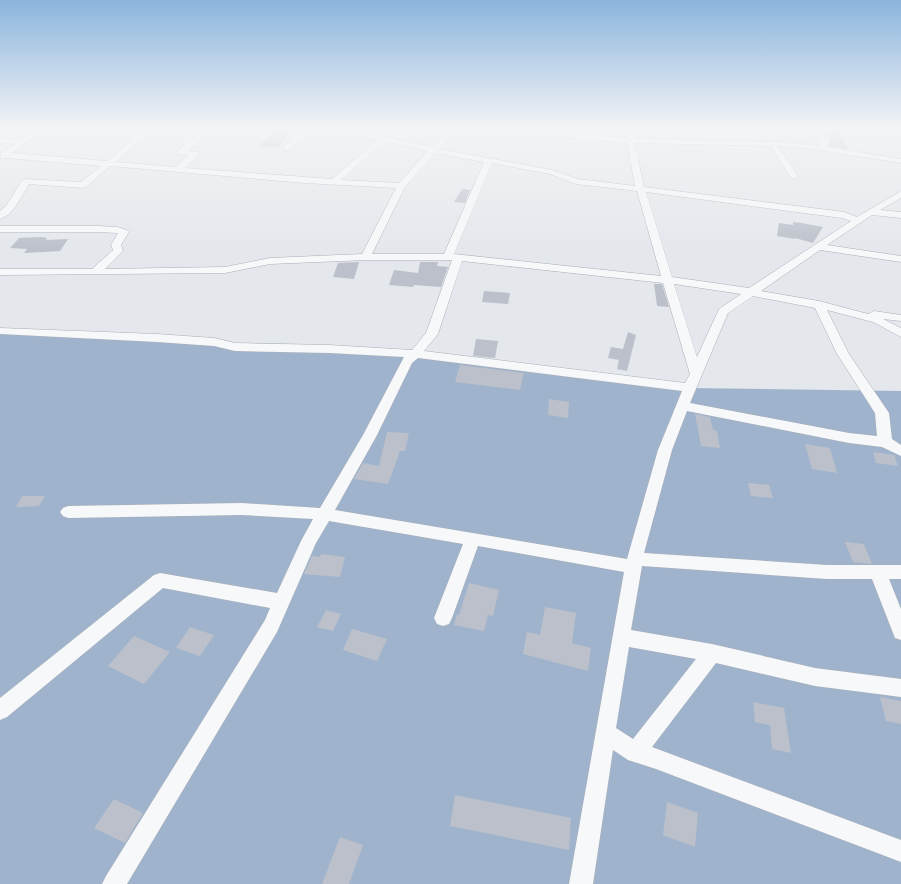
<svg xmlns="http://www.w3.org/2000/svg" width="901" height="884" font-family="'IBM Plex Sans',sans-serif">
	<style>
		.water { fill: #9fb4cc }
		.building { fill: #bbc0ca }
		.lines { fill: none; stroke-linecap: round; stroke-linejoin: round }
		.minor-casing { stroke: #a9aeb7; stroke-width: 1 }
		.minor { fill: #f7f8fa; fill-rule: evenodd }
	</style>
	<rect width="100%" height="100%" fill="#e4e7ec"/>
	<path class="water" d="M0 331 415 354 690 388 901 391V884H0Z"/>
	<path class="building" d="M275 130 290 131 279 147H258Z
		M829 131 838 132 848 149 830 146Z
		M462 189 470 190 465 203 454 202Z
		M793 222 802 223 823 227 813 243 795 238V239L777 236 779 223 793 225Z
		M41 237 47 238 46 240 68 239 60 251 24 253 27 249 10 248 19 238Z
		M359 262 354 279 333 277 338 263Z
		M420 262H438L437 266 448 267 441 287 414 285 413 287 389 285 394 270 418 273Z
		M654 284H662L669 307 657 306Z
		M484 291 510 293 508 304 482 302Z
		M628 332 636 335 627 371 617 369 619 360 608 358 611 347 623 349Z
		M476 339 498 341 495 358 473 356Z
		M460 365 524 373 520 390 455 382Z
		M549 399 569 402 568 418 548 415Z
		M695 414 710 417 713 430 717 431 720 448 701 446Z
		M387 432 409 433 405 451H400L388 484 354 479 363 463 379 466Z
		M805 444 830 448 837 473 812 469Z
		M873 452 894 455 898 466 876 463Z
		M748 483 769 485 773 498 751 496Z
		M22 496H45L39 506 16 507Z
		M845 542 864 544 872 564 853 562Z
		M321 554 345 557 340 577 304 574 312 556 320 557Z
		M469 583 499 590 493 616 488 615 484 631 454 625 457 614 459 615Z
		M545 607 576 613 572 643 591 648 588 671 523 654 527 632 540 635Z
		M326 610 341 614 333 631 317 627Z
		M190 627 214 635 200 656 176 648Z
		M352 629 387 639 377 661 343 650Z
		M134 636 170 652 144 684 108 666Z
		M880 697 901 701V724L886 721Z
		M753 702 784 708 791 753 772 749 770 725 755 722Z
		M455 795 571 818 569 850 450 826Z
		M114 799 143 813 125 843 94 828Z
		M667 802 698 813 695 847 663 835Z
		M340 837 363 845 349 884H322Z"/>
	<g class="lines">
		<g class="minor-casing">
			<path id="minor" d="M39 127H47L12 153 107 161 147 127H155L115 162 176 167 189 155 178 154V150L207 127H215L188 151 198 152 199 154 185 168 332 179 377 140 328 127H342L432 147 450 127H457L439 149 552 170 578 179 635 186 627 143 468 129 465 127H496L626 138 624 127H632L634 139 781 142 820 146 811 127H818L824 136 828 147 901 159V163L812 149 778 146 798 176 794 179 791 178 771 146 635 143 644 187 844 212 857 217 901 191V198L880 210 901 212V218L872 215 827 245 901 256V262L820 250 761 291 819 301 868 314 874 311 901 315V321L883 319 901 328V337L873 322 827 310 849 354 889 413 892 439 901 445V456L882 447 849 443 687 411 672 450 644 553 827 565H901V579H889L901 609V640L895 638 872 579H827L642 566 631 630 712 644 815 668 901 679V697L815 686 716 663 652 747 901 840V862L656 769 628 760 613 750 593 884H569L624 572 478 546 452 618 449 624 443 626 437 624 434 618 463 544 329 521 316 543 277 632 127 884H102L106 876 265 620 270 608 163 588 7 717 0 720V698L154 575 160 573 277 593 301 541 313 519 242 515 68 518 63 516 60 512 63 508 68 506 242 503 320 508 363 435 404 357 329 353 235 351 214 346 157 342 0 334V328L157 334 214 338 235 343 329 345 412 350 426 333 452 260H366L270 264 225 273 0 275V269H92L113 250 111 245 118 233 98 232H0V226H98L117 227 127 230 129 232 121 245 123 251 105 269 225 267 270 258 362 254 396 188 304 183 110 166 86 187 83 188 29 184C22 195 14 215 0 219V211L6 206 23 179 81 182 101 166 6 158 0 159 1 153 15 144 0 143V139L21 140ZM384 141 428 151 399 183 341 180ZM435 153 484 162 444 254H372L405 187ZM492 163 550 174 576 184 637 191 661 276 454 254ZM646 192 842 218 851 221 749 288 672 277ZM462 261 663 283 690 374 685 383 424 351 438 334ZM674 284 741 294 719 309 697 357ZM753 296 815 308 837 354 875 413 877 436 849 433 690 403 728 313ZM418 358 682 391 658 450 627 559 335 510 377 435 412 363ZM629 647 696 659 633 739 616 728Z
				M305 127H313L290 150H284V146Z
				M871 127 901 128V132L874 129Z"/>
		</g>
		<use href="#minor" class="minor"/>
	</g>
	<linearGradient id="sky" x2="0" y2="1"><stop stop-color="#8bb4dd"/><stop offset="0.51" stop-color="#f3f4f6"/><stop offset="1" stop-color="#f3f4f6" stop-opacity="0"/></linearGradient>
	<rect width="901" height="251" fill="url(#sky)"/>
</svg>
